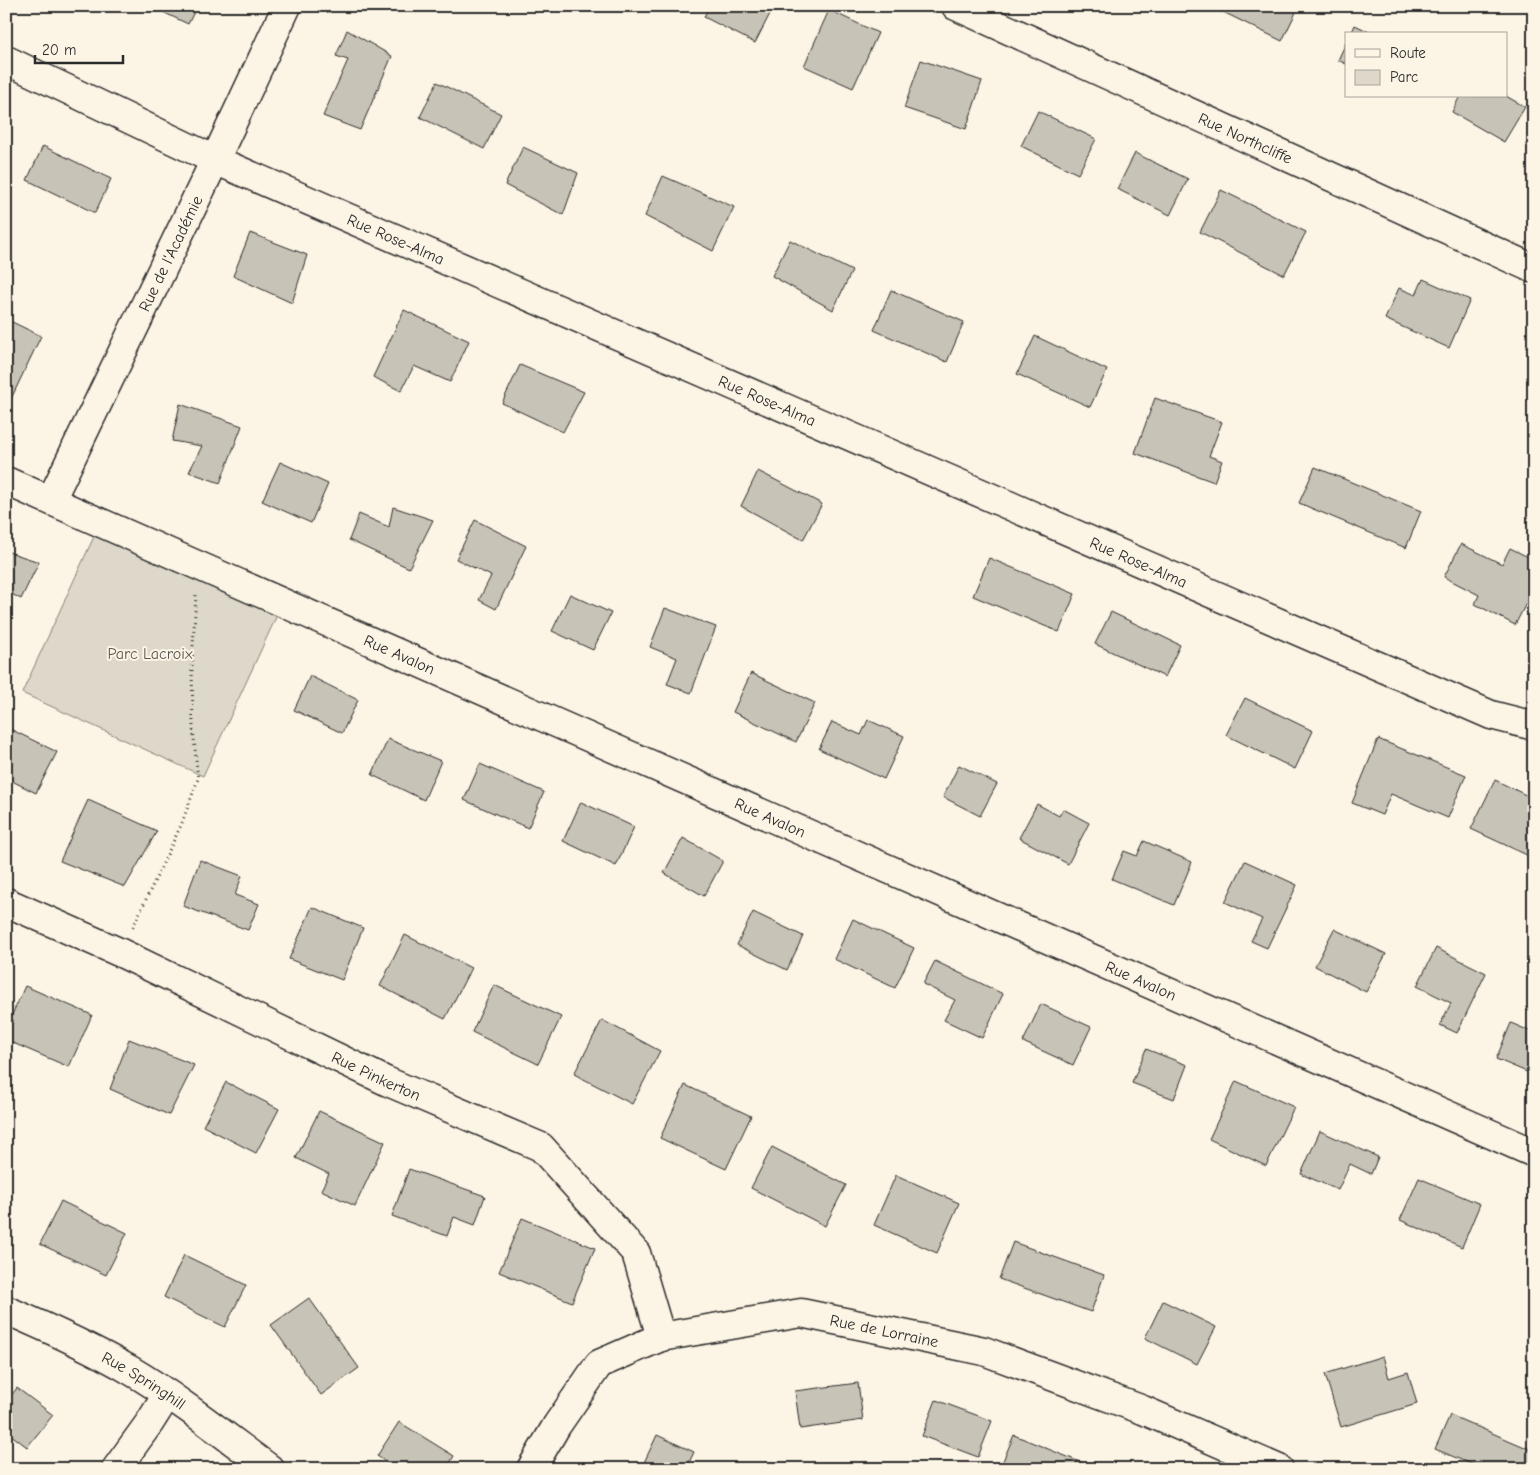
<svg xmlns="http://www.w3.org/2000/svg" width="1540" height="1475" font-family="'Comic Neue',sans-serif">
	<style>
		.green { fill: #ded8ca; stroke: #84827a }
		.building { fill: #c8c3b7; stroke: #2b2b2b }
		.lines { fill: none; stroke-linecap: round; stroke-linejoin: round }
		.street-casing { stroke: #2b2b2b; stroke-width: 31 }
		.path { stroke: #2b2b2b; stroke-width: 3; stroke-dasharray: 1 4; stroke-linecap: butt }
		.street { stroke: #fcf5e5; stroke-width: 28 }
		.labels { text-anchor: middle; stroke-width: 4; stroke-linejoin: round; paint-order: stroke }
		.street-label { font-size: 16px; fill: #2b2b2b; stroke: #fcf5e5 }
		.park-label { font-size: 16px; fill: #585653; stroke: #fcf5e5 }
	</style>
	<rect width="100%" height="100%" fill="#fcf5e5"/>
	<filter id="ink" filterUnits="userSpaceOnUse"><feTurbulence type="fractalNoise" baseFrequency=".02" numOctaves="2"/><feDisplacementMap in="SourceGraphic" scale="10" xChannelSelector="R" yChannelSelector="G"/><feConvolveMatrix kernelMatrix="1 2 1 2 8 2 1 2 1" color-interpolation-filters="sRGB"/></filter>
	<g filter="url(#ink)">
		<path class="green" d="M97 530 278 613 203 776 22 693Z"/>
		<path class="building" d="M150 6H197L188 24Z
			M709 6H774L755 43 704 17Z
			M1211 6H1294L1298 8 1282 41Z
			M829 10 878 33 853 88 804 66Z
			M1355 25 1374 34H1351Z
			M347 30 392 56 360 130 323 116 348 60 336 56Z
			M1346 43V64L1338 60Z
			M921 60 982 81 966 129 904 108Z
			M437 82 501 114 484 149 420 117Z
			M1460 96H1506L1525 107 1504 142 1452 112Z
			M1038 111 1096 139 1078 174 1021 146Z
			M43 146 111 179 95 213 27 180Z
			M523 147 578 173 563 215 505 185Z
			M1135 153 1188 179 1170 215 1117 189Z
			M663 176 734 207 713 251 645 216Z
			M1221 190 1306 232 1284 275 1200 232Z
			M250 233 307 255 292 303 233 276Z
			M790 240 852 271 833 310 772 276Z
			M1423 279 1470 300 1449 348 1385 319 1399 288 1416 295Z
			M891 290 964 322 947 362 874 330Z
			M404 310 469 341 450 382 414 366 401 391 373 377Z
			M6 319 41 336 9 403 6 402Z
			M1035 336 1107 370 1090 407 1017 374Z
			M520 365 584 392 563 432 502 403Z
			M1155 398 1222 422 1209 456 1222 461 1214 482 1135 453Z
			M180 404 242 426 220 483 189 472 202 446 172 441Z
			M280 462 328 484 311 523 262 501Z
			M1315 467 1421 511 1406 548 1299 503Z
			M758 471 822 504 803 540 741 506Z
			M393 507 433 520 409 568 349 540 359 514 389 527Z
			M475 520 526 546 496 609 479 600 491 576 456 559Z
			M1461 544 1502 564 1510 548 1534 560V588L1515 625 1475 604 1479 595 1444 577Z
			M6 551 39 562 21 599 6 591Z
			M989 558 1075 594 1059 632 973 596Z
			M570 594 611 613 593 650 552 631Z
			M665 608 716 627 691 693 667 684 677 658 650 647Z
			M1111 612 1180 645 1165 677 1095 644Z
			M751 673 815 703 796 742 733 712Z
			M310 676 358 700 342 733 294 710Z
			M1245 698 1313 731 1295 769 1226 735Z
			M868 720 904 736 884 779 819 749 832 722 861 735Z
			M6 727 57 752 36 793 6 778Z
			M388 739 441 761 424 800 372 775Z
			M1378 739 1466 775 1448 818 1391 794 1382 815 1352 803Z
			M480 764 544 792 528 828 464 800Z
			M959 765 997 784 980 816 943 797Z
			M1495 780 1534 799V847L1529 856 1471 829Z
			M88 800 157 831 125 887 60 861Z
			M581 802 634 827 616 866 563 841Z
			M1037 804 1059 816 1063 809 1089 823 1068 864 1019 838Z
			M683 838 723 861 704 896 664 873Z
			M1144 841 1192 862 1174 905 1112 879 1124 851 1137 856Z
			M200 860 242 876 235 895 259 904 248 930 183 906Z
			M1245 861 1297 885 1267 948 1251 941 1262 919 1225 902Z
			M312 907 363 928 342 980 289 959Z
			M753 912 803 936 787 970 737 945Z
			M853 919 914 948 895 988 834 959Z
			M1334 929 1386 954 1366 992 1315 966Z
			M405 935 471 968 445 1019 380 986Z
			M1436 948 1486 973 1457 1033 1440 1025 1451 1003 1417 986Z
			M935 961 1003 994 982 1038 944 1020 955 1000 923 984Z
			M494 985 561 1017 538 1064 472 1032Z
			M25 986 92 1015 69 1067 6 1040V1028Z
			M1041 1004 1091 1027 1073 1065 1023 1042Z
			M602 1020 660 1051 632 1104 574 1074Z
			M1511 1023 1534 1033V1075L1496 1059Z
			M129 1039 194 1065 169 1115 110 1089Z
			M1146 1049 1187 1065 1174 1099 1132 1083Z
			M1236 1081 1294 1107 1266 1166 1209 1139Z
			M226 1082 279 1109 256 1153 203 1126Z
			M685 1085 751 1116 726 1169 660 1138Z
			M319 1111 385 1142 355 1206 321 1190 329 1174 296 1158Z
			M1320 1131 1378 1157 1371 1174 1350 1164 1338 1190 1301 1174Z
			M772 1147 846 1185 825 1226 751 1188Z
			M409 1169 485 1196 475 1225 454 1217 447 1236 392 1216Z
			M896 1175 959 1203 937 1253 874 1225Z
			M1419 1178 1480 1204 1462 1247 1400 1220Z
			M61 1201 127 1233 106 1275 40 1244Z
			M522 1218 595 1248 572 1302 499 1272Z
			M1013 1242 1104 1275 1091 1312 999 1279Z
			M184 1255 246 1285 225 1327 164 1297Z
			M309 1298 359 1368 321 1395 271 1325Z
			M1163 1301 1216 1327 1197 1364 1145 1338Z
			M1383 1356 1389 1378 1408 1372 1417 1404 1341 1427 1325 1374Z
			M858 1383 863 1420 800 1429 795 1391Z
			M17 1388 53 1415 27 1447 6 1431V1402Z
			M936 1400 992 1421 978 1457 922 1436Z
			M1450 1415 1534 1451V1462L1531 1469H1483L1435 1449Z
			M399 1422 454 1456 446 1469H397L377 1456Z
			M657 1435 694 1452 686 1469H641Z
			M1014 1435 1097 1469H1002L1000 1468Z"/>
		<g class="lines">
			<g class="street-casing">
				<g id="street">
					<path id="s1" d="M956 6 1534 269"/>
					<path id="s2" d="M6 60 215 160 1491 715 1534 726"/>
					<path id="s3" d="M6 481 1534 1153"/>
					<path id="s4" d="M51 500 215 160 287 6"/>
					<path id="s5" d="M6 902 121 953 386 1081 541 1147 636 1253 661 1337"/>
					<path id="s6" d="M6 1310C48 1328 90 1347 130 1370 179 1399 224 1435 270 1469"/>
					<path d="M116 1469 150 1422 167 1395"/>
					<path id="s7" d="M531 1469 557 1425 599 1364 661 1337 801 1313 984 1351 1143 1410 1279 1469"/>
				</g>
			</g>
			<path class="path" d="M133 927 182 823 198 779 193 728 192 664 196 595"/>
			<use href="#street" class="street"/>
		</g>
	</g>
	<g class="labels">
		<g class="street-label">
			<text dy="6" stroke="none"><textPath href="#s1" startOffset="318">Rue Northcliffe</textPath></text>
			<text dy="6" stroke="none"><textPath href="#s2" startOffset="429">Rue Rose-Alma</textPath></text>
			<text dy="6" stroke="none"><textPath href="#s4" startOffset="274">Rue de l'Académie</textPath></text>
			<text dy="6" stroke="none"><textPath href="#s2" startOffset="834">Rue Rose-Alma</textPath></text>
			<text dy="6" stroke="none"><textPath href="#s2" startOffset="1239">Rue Rose-Alma</textPath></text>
			<text dy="6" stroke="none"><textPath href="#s3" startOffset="430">Rue Avalon</textPath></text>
			<text dy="6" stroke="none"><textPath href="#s3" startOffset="835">Rue Avalon</textPath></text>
			<text dy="6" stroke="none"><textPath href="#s3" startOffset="1240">Rue Avalon</textPath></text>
			<text dy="6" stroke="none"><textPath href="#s5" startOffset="409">Rue Pinkerton</textPath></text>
			<text dy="6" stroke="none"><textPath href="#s7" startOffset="420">Rue de Lorraine</textPath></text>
			<text dy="6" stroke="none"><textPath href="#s6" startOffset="155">Rue Springhill</textPath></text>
		</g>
		<g class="park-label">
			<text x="150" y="659">Parc Lacroix</text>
		</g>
	</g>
	<rect width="1540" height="1475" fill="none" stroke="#fcf5e5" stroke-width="25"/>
	<rect x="12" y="12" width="1515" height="1450" fill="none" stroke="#2b2b2b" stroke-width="2" filter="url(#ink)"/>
	<rect x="1345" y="32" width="162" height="65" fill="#fcf5e5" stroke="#a8a49b"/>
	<rect x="1355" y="49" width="25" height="8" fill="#fcf5e5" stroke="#a8a49b"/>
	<text x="1390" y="58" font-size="15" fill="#2b2b2b">Route</text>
	<rect x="1355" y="70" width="25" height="15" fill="#ded8ca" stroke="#a8a49b"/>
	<text x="1390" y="82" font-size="15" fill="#2b2b2b">Parc</text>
	<path d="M35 55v8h88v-8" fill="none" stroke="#2b2b2b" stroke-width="2.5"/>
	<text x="42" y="55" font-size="15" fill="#2b2b2b" stroke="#fcf5e5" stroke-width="4" paint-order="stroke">20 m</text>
</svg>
